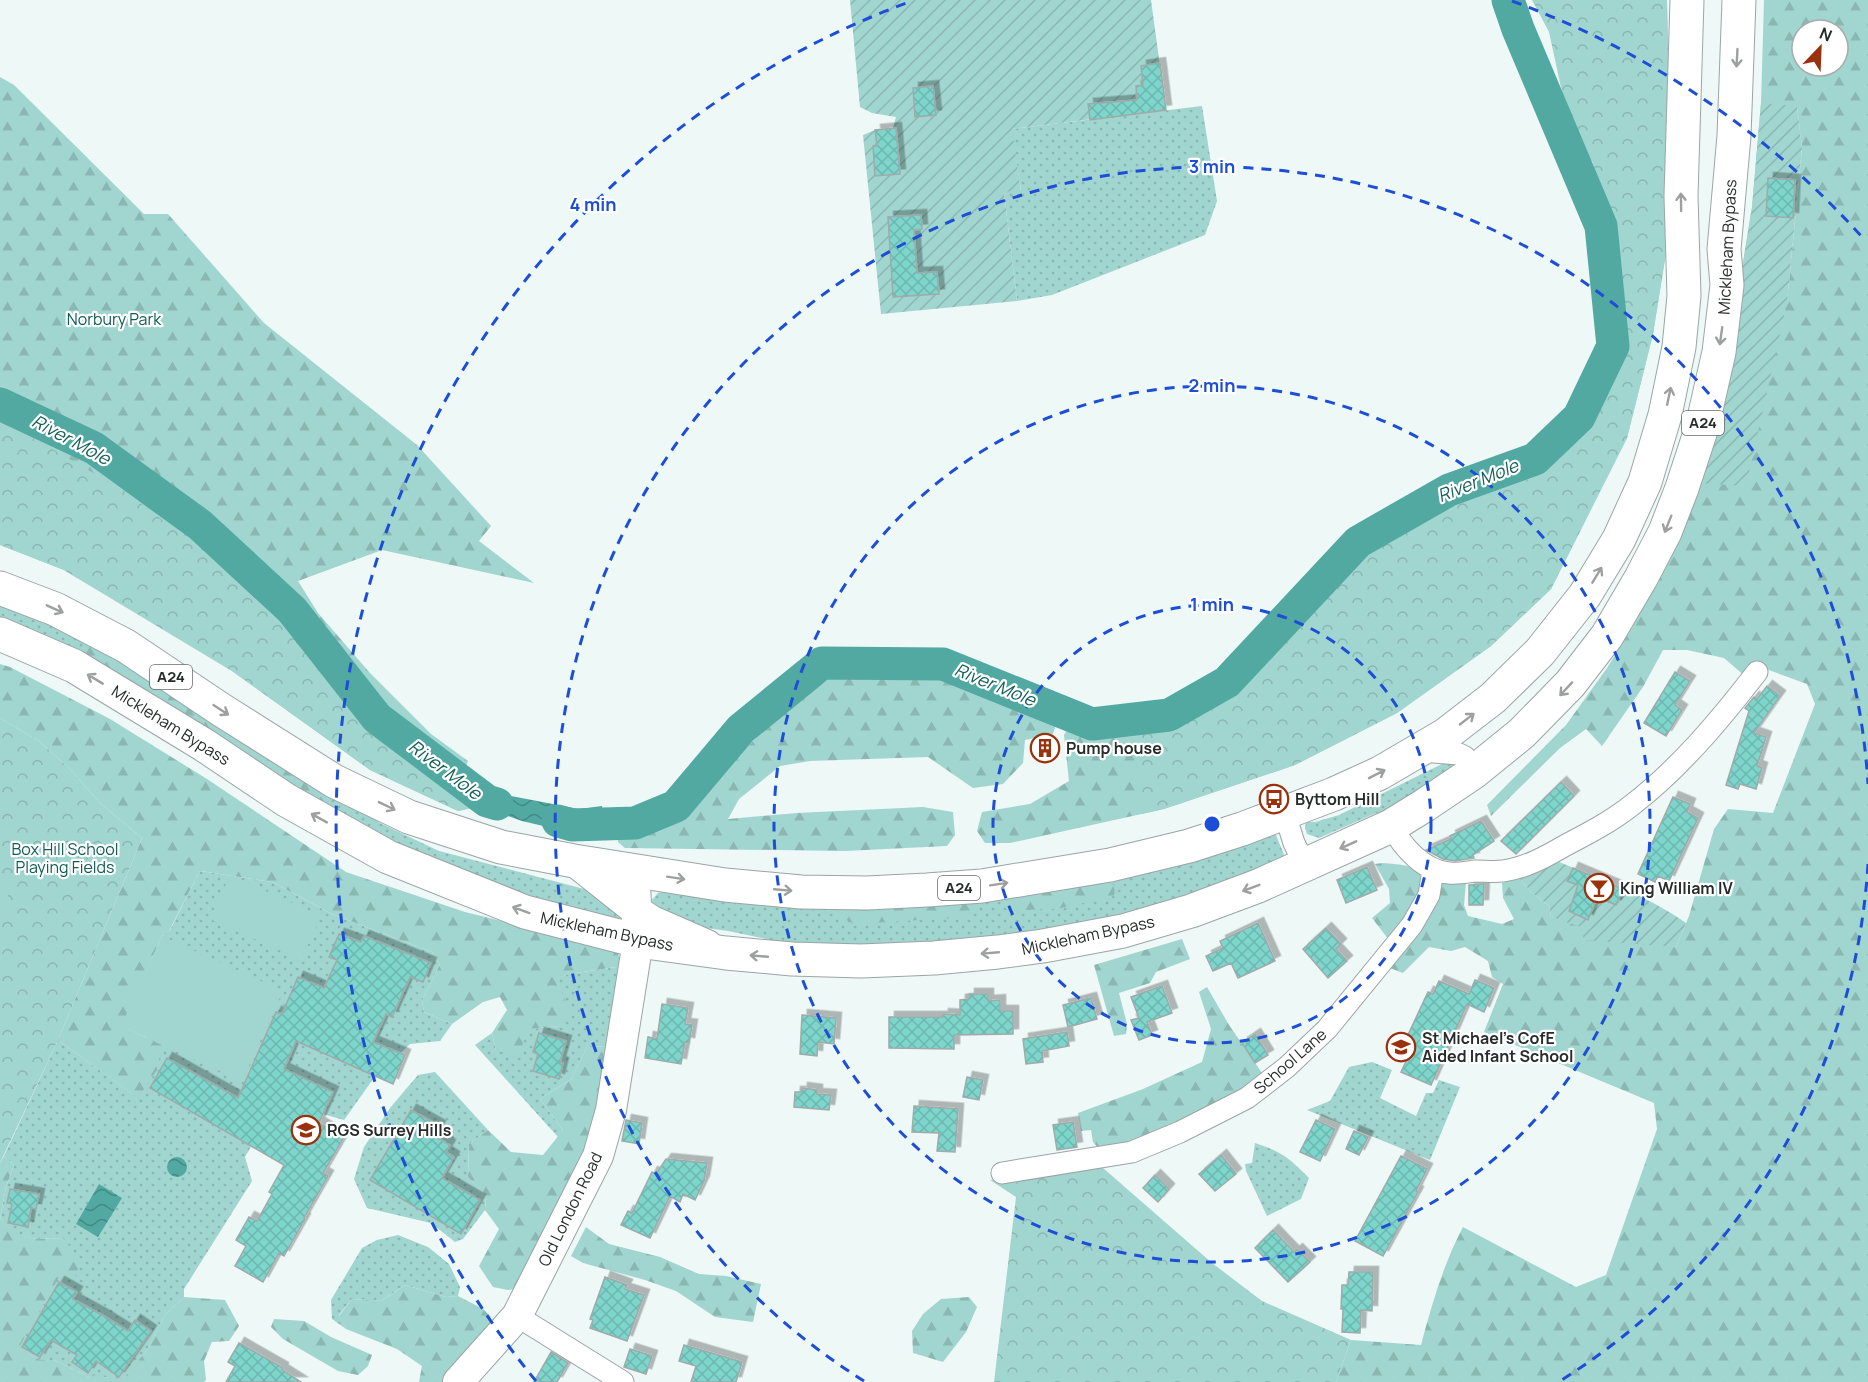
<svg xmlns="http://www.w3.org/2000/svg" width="1868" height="1382" font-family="Manrope,sans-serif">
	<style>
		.grass { fill: url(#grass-dots) }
		.forest { fill: url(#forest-firs); fill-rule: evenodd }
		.park { fill: url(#park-crowns) }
		.garden { fill: url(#garden-furrows) }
		.pitch { fill: #a1d5cf }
		.water { fill: url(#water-waves) }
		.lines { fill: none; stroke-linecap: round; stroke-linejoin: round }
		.river { stroke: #51a9a2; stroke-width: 33 }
		.building { fill: url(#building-cross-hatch); stroke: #a0aba9; stroke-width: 1.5; filter: url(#shadow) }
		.street-casing { stroke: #9ba5a4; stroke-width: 23 }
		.secondary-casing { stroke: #9ba5a4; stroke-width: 32 }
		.highway-casing { stroke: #9ba5a4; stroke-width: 35 }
		.street { stroke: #fff; stroke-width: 21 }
		.secondary { stroke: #fff; stroke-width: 30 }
		.highway { stroke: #fff; stroke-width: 33 }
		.oneway { stroke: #9ea09f }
		.ring { fill: none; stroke: #1d4ed8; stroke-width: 3; stroke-dasharray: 10 8 }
		.labels { text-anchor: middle; stroke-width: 4.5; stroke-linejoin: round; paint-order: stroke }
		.shield { fill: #fff; stroke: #686b6a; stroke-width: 1.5 }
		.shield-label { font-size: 15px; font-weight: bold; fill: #272b2a }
		.street-label { font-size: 16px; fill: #272b2a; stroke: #fff }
		.park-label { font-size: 16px; fill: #0f5b56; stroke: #fff }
		.poi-label { font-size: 16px; font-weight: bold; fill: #272b2a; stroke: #fff; text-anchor: start }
		.water-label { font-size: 18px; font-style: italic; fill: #155f59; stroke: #fff }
		.centre { fill: #1d4ed8; stroke: #fff; stroke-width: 3 }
		.ring-label { font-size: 18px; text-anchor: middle; font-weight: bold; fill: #1d4ed8; stroke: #fff; stroke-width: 4.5; stroke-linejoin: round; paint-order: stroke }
	</style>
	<defs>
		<pattern id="grass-dots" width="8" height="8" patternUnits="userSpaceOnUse" patternTransform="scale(1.5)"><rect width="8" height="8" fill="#a1d5cf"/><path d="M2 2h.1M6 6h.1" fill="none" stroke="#8bb7b2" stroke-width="1.8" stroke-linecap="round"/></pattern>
		<pattern id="forest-firs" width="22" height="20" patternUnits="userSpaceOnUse" patternTransform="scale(1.5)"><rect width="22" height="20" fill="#a1d5cf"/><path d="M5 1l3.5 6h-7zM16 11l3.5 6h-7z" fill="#8bb7b2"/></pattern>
		<pattern id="park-crowns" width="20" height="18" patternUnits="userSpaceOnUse" patternTransform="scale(1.5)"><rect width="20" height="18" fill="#a1d5cf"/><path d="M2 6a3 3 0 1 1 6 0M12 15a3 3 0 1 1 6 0" fill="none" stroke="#8bb7b2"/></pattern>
		<pattern id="garden-furrows" width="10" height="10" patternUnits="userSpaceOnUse" patternTransform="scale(1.5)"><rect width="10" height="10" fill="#a1d5cf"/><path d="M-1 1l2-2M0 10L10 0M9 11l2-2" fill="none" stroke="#8bb7b2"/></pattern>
		<pattern id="water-waves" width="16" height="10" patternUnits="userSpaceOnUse" patternTransform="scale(1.5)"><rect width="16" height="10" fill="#51a9a2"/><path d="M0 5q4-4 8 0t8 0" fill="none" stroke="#438a84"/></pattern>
		<pattern id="building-cross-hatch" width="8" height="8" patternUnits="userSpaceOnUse" patternTransform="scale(1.5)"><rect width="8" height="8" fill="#7dd5cc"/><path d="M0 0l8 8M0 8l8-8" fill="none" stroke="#6cb7af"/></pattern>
		<filter id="shadow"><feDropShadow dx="5.5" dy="-5.5" stdDeviation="0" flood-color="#0004"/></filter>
	</defs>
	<rect width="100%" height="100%" fill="#edf8f7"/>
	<path class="grass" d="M1202 106 1217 201 1205 235 1052 295 1017 301 1004 192 1021 190 1011 129Z
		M0 601 90 642 84 660 0 622Z
		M1446 762 1458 768 1422 799 1374 814 1319 838 1307 834 1305 828 1306 822H1315L1339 815Z
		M333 788 380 823 439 851 584 889 615 901 621 915 617 924 539 901 440 864 321 808Z
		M1273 828 1285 857 1195 899 1029 939 804 947 728 931 671 923 653 911 652 900 658 893 670 890 828 904Z
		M200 871 272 882 332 914 432 952 440 964 422 1001 424 1012 452 1024 440 1041 410 1044 371 1082 344 1120 323 1114 272 1110 245 1157 252 1181 184 1289V1297L165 1315 147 1350 122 1381 105 1377H89L54 1360H40L17 1349 59 1276 63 1238 36 1239 12 1234 0 1218 6 1187 14 1165 4 1156 58 1040 137 1097 162 936 170 930Z
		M623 966 611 1046 587 1047 571 1079 540 1099 563 1130 558 1137 475 1045 492 1033 496 1050 530 1029 559 1026 555 979 569 974Z
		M1372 1062 1392 1070 1380 1098 1416 1116 1426 1093H1433L1439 1080 1460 1087 1430 1160 1307 1110 1330 1101 1349 1067Z
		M435 1072 488 1130 469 1144 468 1177 486 1196 485 1210 463 1239 455 1242 431 1223 367 1208 354 1179 364 1147 390 1108 418 1075Z
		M1255 1143C1282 1152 1289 1158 1309 1178L1301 1199 1267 1216 1246 1171 1245 1164 1252 1163Z
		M398 1235 428 1247 449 1264 460 1287 458 1296 446 1297 405 1285 381 1301 352 1299 339 1315 346 1329 332 1319 331 1300 362 1248 377 1240Z"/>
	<path class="forest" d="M1667 0 1666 253 1653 334 1627 438 1551 589 1491 646 1397 713 1295 765 1164 809 1010 843H985L977 831 982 812 1030 804 1069 781 1064 735 1069 727 1098 736 1133 735 1158 740 1192 763 1556 456 1597 410 1619 357 1608 216 1593 163 1568 120 1591 125Z
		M1764 0H1868V1382H1336L1351 1340 1421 1345C1432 1304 1443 1265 1463 1227L1576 1287 1606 1275 1657 1129 1654 1103 1484 1032 1503 984 1492 977 1488 961 1465 947 1451 951 1429 947 1403 973 1390 968 1431 915 1436 890 1443 882H1466L1464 905 1468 916 1502 924 1514 919 1503 898 1502 883 1519 878 1531 892 1549 906 1551 917 1581 926 1676 947 1689 916 1714 829 1728 809 1773 813 1815 704 1807 684 1766 669 1757 661 1746 677 1724 658 1687 650H1663L1643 687 1602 746 1586 729 1560 748 1491 816 1487 805 1566 725 1607 668 1632 628 1672 551 1728 356 1752 207 1761 103ZM1802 30H1838V66H1802ZM1797 106 1802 148 1787 302Z
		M0 77 14 85 144 214H168L264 323 417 445 491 526 479 541 534 583 382 550 298 581 318 613 370 673 431 734 468 761 458 787 472 808 458 811 370 770 232 671 64 570 0 545Z
		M90 642 333 798 321 808 84 660 80 648Z
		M0 664 10 667 110 719 207 779 346 872 465 912 616 949 623 966 569 974 556 979 571 1014 560 1026 530 1029 516 1058 496 1050 492 1033 507 1010 500 997 483 1002 452 1024 424 1012 422 1001 440 964 432 952 332 914 272 882 200 871 169 931 162 936 122 1026 162 1045 157 1070 138 1098 58 1040 142 838 101 804 71 770 39 741 0 718Z
		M945 677 1057 721 1053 734 1025 740 1023 763 1003 784 973 788 928 757 810 761 780 766 739 799 728 819 797 813 923 807 953 812 955 835 947 846 845 851 625 848 618 842V834L675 823 769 724 830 678Z
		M1382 863C1402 865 1416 863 1425 883L1415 907 1389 940 1372 918 1390 903 1389 889 1375 864Z
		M1104 877 1115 886 1114 896 1056 909 1013 910 1008 904 1009 894Z
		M974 899 977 911 969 917 854 924 838 915 846 904Z
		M1182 939 1190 959 1156 972 1150 983 1119 993 1127 1024 1126 1034 1114 1036 1094 965Z
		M1207 987 1229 1025 1262 1073 1244 1088 1138 1141 1100 1150 1093 1142 1091 1130 1081 1131 1078 1113 1143 1089 1202 1062 1211 1029 1199 992Z
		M611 1046 591 1149 517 1289 508 1290 493 1287 479 1266 499 1229 485 1210 486 1196 468 1177 469 1144 488 1130 511 1152 543 1155 563 1130 540 1099 571 1079 587 1047Z
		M4 1156 14 1165 6 1187 0 1218 12 1233 36 1239 63 1238 81 1261 74 1280 59 1277 18 1349 40 1360H54L89 1377 97 1372 105 1377 122 1380 147 1350 165 1315 184 1297 225 1300 239 1326 229 1341 212 1342 204 1361 206 1380 204 1382H0V1163Z
		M586 1227 609 1244 660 1257 699 1274 726 1276 761 1284 753 1322 715 1317 676 1291 645 1280 583 1263 571 1256Z
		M405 1285 446 1297 458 1296 483 1309 491 1317 489 1330 445 1382H419L422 1366 397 1349 346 1329 339 1316 352 1299 381 1301Z
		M969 1297 977 1307 966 1332 943 1362 913 1353 912 1331 923 1314 941 1299Z
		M274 1319 304 1321 331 1337 372 1355 368 1366 358 1375 338 1371 283 1339 271 1327Z"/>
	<path class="park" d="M1532 0H1667L1670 99 1666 253 1653 334 1627 438 1551 589 1491 646 1397 713 1295 765 1164 809 1142 814 1133 735 1174 722 1233 693 1272 654 1357 556 1447 504 1517 478 1556 456 1597 410 1619 357 1608 216 1593 163 1568 120 1549 32Z
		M0 419 123 490 248 585 304 647 367 723 458 787 472 808 458 811 370 770 232 671 64 570 0 545Z
		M0 718 39 741 71 770 101 804 142 838 58 1040 0 1163Z
		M1103 1168 1212 1263 1262 1301 1351 1340 1336 1382H994L1016 1197 990 1180Z"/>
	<path class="garden" d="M850 0H1151L1166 110 1012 129 1021 191 1004 192 1017 301 881 314 863 135 875 130 893 128 896 117 872 113 860 107Z
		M1761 103 1797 106 1802 148 1787 302 1746 486 1696 483 1728 356 1752 207Z
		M1559 862C1602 880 1648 896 1686 923L1676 947 1584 940 1581 927 1551 917 1549 906 1531 892 1519 878Z"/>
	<path class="pitch" d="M230 875 321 916 301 960 210 919Z
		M0 884 11 889 0 914Z
		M162 936 283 991 242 1081 121 1026Z"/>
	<path class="water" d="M463 772 486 786 511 796 579 809 602 806 606 837 573 833 522 821 468 802 458 787Z
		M167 1167a10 10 0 1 1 20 0a10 10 0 1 1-20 0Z
		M99 1184 122 1198 98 1237 76 1224Z"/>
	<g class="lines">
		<path class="river" d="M0 404 94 448 200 525 292 610 377 718 487 801 497 804
			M558 821 572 825 635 823 676 806 741 729 822 663 943 664 1092 724 1169 715 1227 682 1358 542 1449 490 1535 459 1579 417 1613 346 1601 226 1518 29 1508 0"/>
	</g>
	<path class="building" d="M1160 63 1166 110 1090 120 1088 104 1137 100 1136 86 1143 85 1141 66Z
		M933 86 936 115 915 117 913 88Z
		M896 128 900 174 875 176 873 146H877L875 130Z
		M1768 178 1795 180 1793 218 1766 216Z
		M921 215 922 229 914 230 917 273 937 272 939 294 893 297 888 217Z
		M1675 672 1690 681 1675 705 1682 710 1666 736 1644 723Z
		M1767 686 1780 696 1754 733 1766 737 1757 766 1762 768 1756 789 1740 784 1738 789 1726 785 1749 711 1745 708 1754 697 1757 699Z
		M1561 782 1574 796 1516 854 1501 841Z
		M1673 797 1690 804 1687 812 1698 818 1669 881 1658 876 1655 882 1638 874Z
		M1481 821 1494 841 1473 855 1474 858 1455 861 1443 859 1426 850 1451 839 1450 836Z
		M1367 867 1377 890 1346 903 1337 880Z
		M1573 868 1623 889 1616 905 1597 897 1588 920 1569 911 1578 885 1567 881Z
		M1484 884 1483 905H1469V885Z
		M1258 923 1275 961 1238 978 1231 963 1213 971 1206 956 1223 948 1220 941Z
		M1326 928 1341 944 1336 949 1347 961 1328 978 1303 949Z
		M339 934 361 942 364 936 431 963 423 982 410 977 392 1017 386 1014 373 1042 405 1055 393 1084 296 1041 284 1069 333 1092 319 1123 344 1137 323 1173 328 1176 304 1218 305 1219 284 1256 279 1253 263 1282 235 1266 246 1246 236 1240 249 1217 257 1221 272 1194 269 1192 284 1165 150 1088 167 1058 238 1098 276 1012 282 1014 298 977 324 988 337 960 329 957Z
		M1475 980 1494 988 1484 1012 1467 1004 1431 1085 1401 1072 1408 1057 1404 1055 1410 1042 1406 1039 1428 992 1433 994 1439 981 1469 994Z
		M1162 986 1172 1013 1147 1022 1152 1035 1139 1040 1131 1020 1139 1018 1131 997Z
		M969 994H988V1001L1000 1000V1011H1013V1034L954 1035V1049L889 1048V1017H943V1014L960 1015V1000L969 999Z
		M1091 998 1097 1019 1068 1027 1063 1005Z
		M662 1004 688 1008 685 1024 692 1025 689 1043 685 1042 681 1064 645 1058 648 1037 657 1039Z
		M802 1015 836 1018 834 1044 818 1042 817 1056 800 1054Z
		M1067 1032 1069 1046 1042 1051 1043 1062 1026 1064 1023 1039Z
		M539 1033 566 1041 560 1062 563 1063 559 1079 533 1071 538 1054 533 1052Z
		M1255 1034 1268 1055 1255 1063 1242 1043Z
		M967 1077 983 1080 979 1100 963 1097Z
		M802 1088 817 1090V1094L831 1095 829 1110 794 1107 795 1092H802Z
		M914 1106 958 1109 955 1152 937 1151 939 1133 912 1132Z
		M411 1110 440 1126 434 1136 450 1145 446 1152 454 1157 442 1178 480 1200 461 1234 370 1180Z
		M626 1120 642 1123 639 1144 622 1141Z
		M1316 1120 1335 1129 1320 1161 1300 1152Z
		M1073 1122 1077 1147 1057 1150 1053 1125Z
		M1354 1131 1368 1137 1359 1155 1346 1149Z
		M1221 1155 1236 1174 1215 1191 1199 1174Z
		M1401 1156 1427 1169 1416 1191 1418 1192 1383 1256 1355 1241Z
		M666 1159 707 1163 704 1181 695 1200 683 1194 680 1202 670 1196 650 1238 621 1225 628 1211 632 1213 652 1172 656 1174Z
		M1155 1175 1169 1189 1158 1202 1143 1188Z
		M10 1189 39 1194 36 1209 31 1208 28 1227 8 1223 12 1204 7 1203Z
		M1273 1230 1294 1252 1297 1249 1310 1262 1288 1282 1255 1248Z
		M1349 1272H1373L1372 1311 1361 1310 1360 1333 1342 1332 1343 1309H1341L1342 1285H1348Z
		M605 1277 627 1285 625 1289 644 1295 627 1341 590 1328 593 1320 590 1319Z
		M59 1282 77 1292 73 1299 104 1316 128 1331 135 1320 151 1331 119 1377 96 1361 88 1373 72 1362 77 1355 51 1340 40 1357 22 1347Z
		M239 1343 283 1368 282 1370 301 1382H226L235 1366 228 1362Z
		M684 1345 742 1362 736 1382H691L696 1366 679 1361Z
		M630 1349 652 1356 646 1374 624 1367Z
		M551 1352 568 1363 557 1382H534Z"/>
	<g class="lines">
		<g class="street-casing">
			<path id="street" d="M1421 751 1459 754 1465 757 1474 772
				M1285 814 1294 843 1305 865
				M1391 826C1403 847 1423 871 1449 873 1458 874 1467 872 1476 871 1485 871 1494 872 1503 871 1526 868 1547 856 1566 845 1589 833 1612 821 1632 805 1680 768 1720 720 1757 672
				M1002 1173 1132 1152 1180 1132 1247 1098 1287 1067 1327 1029 1412 925 1429 895 1433 870
				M517 1316 623 1382"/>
		</g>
		<g class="secondary-casing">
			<path id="secondary" d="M574 861 637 911 652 921 707 945
				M458 1382 517 1316 598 1156 611 1110 638 941 635 885 627 870"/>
		</g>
		<g class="highway-casing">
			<path id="highway" d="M0 588 55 609 126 646 220 709 334 781 409 817 501 847 574 861 725 885 801 892 867 893 927 890 982 886 1110 865 1189 846 1242 829 1334 794 1380 773 1445 735 1493 698 1540 652 1585 595 1619 539 1645 482 1665 415 1679 347 1684 296 1681 196 1687 0
				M0 634 74 666 204 745 286 800 388 857 525 912 638 941 726 953 792 959 861 961 934 958 998 952 1043 946 1123 931 1191 911 1258 886 1391 826 1425 805 1474 772 1522 733 1570 684 1607 636 1641 578 1665 532 1682 488 1702 427 1719 352 1727 285 1724 249 1734 136 1739 0"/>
		</g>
		<use href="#street" class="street"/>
		<use href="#secondary" class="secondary"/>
		<use href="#highway" class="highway"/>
	</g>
	<defs><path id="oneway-shaft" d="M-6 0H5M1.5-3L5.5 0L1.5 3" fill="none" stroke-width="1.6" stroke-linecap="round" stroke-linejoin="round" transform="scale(1.5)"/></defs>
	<g class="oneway">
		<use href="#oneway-shaft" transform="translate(1737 58) rotate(93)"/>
		<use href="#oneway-shaft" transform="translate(1681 202) rotate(-91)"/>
		<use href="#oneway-shaft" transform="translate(1721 336) rotate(98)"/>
		<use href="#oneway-shaft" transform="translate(1669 396) rotate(-78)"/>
		<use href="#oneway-shaft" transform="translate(1668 524) rotate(112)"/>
		<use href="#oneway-shaft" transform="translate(1597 575) rotate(-59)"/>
		<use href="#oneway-shaft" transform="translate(55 609) rotate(24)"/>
		<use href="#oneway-shaft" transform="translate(95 679) rotate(-149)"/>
		<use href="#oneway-shaft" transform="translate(1566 689) rotate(133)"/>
		<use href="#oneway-shaft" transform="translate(221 710) rotate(33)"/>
		<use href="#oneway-shaft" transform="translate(1467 719) rotate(-38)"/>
		<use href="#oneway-shaft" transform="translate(1377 774) rotate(-27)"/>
		<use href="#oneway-shaft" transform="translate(387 806) rotate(26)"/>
		<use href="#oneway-shaft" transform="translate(319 818) rotate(-151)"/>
		<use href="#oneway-shaft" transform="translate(1348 845) rotate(156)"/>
		<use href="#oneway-shaft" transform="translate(676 878) rotate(9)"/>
		<use href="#oneway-shaft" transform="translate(999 884) rotate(-9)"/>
		<use href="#oneway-shaft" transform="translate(1251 888) rotate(159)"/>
		<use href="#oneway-shaft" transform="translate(783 890) rotate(5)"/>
		<use href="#oneway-shaft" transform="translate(521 910) rotate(-160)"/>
		<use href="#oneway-shaft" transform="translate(990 953) rotate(175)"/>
		<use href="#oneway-shaft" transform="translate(759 956) rotate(-175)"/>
	</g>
	<g class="ring">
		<circle cx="1212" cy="824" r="219"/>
		<circle cx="1212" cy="824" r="438"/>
		<path d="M1868 864A657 657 0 0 1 1560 1381M864 1381A657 657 0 1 1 1868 784"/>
		<path d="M536 1381A876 876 0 0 1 912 1M1512 1A876 876 0 0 1 1863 238"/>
	</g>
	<defs>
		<g id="building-ring" transform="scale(1.5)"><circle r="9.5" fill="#fff" stroke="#98310c" stroke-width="1.5"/><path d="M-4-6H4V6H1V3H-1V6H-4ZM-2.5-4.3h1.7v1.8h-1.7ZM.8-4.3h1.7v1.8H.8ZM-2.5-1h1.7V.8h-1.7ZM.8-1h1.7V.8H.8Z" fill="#98310c"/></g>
		<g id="bus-ring" transform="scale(1.5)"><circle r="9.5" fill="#fff" stroke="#98310c" stroke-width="1.5"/><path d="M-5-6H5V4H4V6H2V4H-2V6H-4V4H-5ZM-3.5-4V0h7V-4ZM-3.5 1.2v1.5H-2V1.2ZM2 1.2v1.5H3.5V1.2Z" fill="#98310c"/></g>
		<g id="bar-ring" transform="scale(1.5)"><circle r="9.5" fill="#fff" stroke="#98310c" stroke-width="1.5"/><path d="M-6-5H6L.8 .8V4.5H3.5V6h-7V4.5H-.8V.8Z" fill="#98310c"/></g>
		<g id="school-ring" transform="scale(1.5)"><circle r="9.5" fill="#fff" stroke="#98310c" stroke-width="1.5"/><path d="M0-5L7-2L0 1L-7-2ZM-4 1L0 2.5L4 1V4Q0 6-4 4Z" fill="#98310c"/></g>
	</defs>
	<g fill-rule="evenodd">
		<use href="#building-ring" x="1045" y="748"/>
		<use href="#bus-ring" x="1274" y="799"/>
		<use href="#bar-ring" x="1599" y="888"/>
		<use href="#school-ring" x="1401" y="1047"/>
		<use href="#school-ring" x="306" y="1130"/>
	</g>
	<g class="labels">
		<g class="shield">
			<rect x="1682" y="411" width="42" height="24" rx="4.5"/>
			<rect x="150" y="665" width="42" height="24" rx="4.5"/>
			<rect x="938" y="876" width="42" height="24" rx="4.5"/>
		</g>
		<g class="shield-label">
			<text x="1703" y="428">A24</text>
			<text x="171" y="682">A24</text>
			<text x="959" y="893">A24</text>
		</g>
		<g class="street-label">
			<text transform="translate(1727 247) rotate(-87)" y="6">Mickleham Bypass</text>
			<text transform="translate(171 725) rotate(32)" y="6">Mickleham Bypass</text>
			<text transform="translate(607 931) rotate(12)" y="6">Mickleham Bypass</text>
			<text transform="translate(1088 935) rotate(-12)" y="6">Mickleham Bypass</text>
			<text transform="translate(1290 1061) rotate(-41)" y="6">School Lane</text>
			<text transform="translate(570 1209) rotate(-64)" y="6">Old London Road</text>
		</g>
		<g class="park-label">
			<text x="114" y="325">Norbury Park</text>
			<text x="65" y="855">Box Hill School<tspan x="65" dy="18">Playing Fields</tspan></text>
		</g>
		<g class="poi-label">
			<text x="1066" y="754">Pump house</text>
			<text x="1295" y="805">Byttom Hill</text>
			<text x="1620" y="894">King William IV</text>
			<text x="1422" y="1044">St Michael's CofE<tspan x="1422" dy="18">Aided Infant School</tspan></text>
			<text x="327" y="1136">RGS Surrey Hills</text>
		</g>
		<g class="water-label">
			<text transform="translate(71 440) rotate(28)" y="6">River Mole</text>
			<text transform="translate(1478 481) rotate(-22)" y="6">River Mole</text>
			<text transform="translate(995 685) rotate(22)" y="6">River Mole</text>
			<text transform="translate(445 770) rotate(37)" y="6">River Mole</text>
		</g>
	</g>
	<circle cx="1212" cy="824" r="9" class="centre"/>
	<g class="ring-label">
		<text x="1212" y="173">3 min</text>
		<text x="593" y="211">4 min</text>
		<text x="1212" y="392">2 min</text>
		<text x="1212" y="611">1 min</text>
	</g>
	<g transform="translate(1820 48) rotate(23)"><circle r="28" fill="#ffffff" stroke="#a9aaaa" stroke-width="1.5"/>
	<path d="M0-4.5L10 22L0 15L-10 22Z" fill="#98310c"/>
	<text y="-9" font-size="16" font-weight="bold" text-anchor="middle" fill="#272b2a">N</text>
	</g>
</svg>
